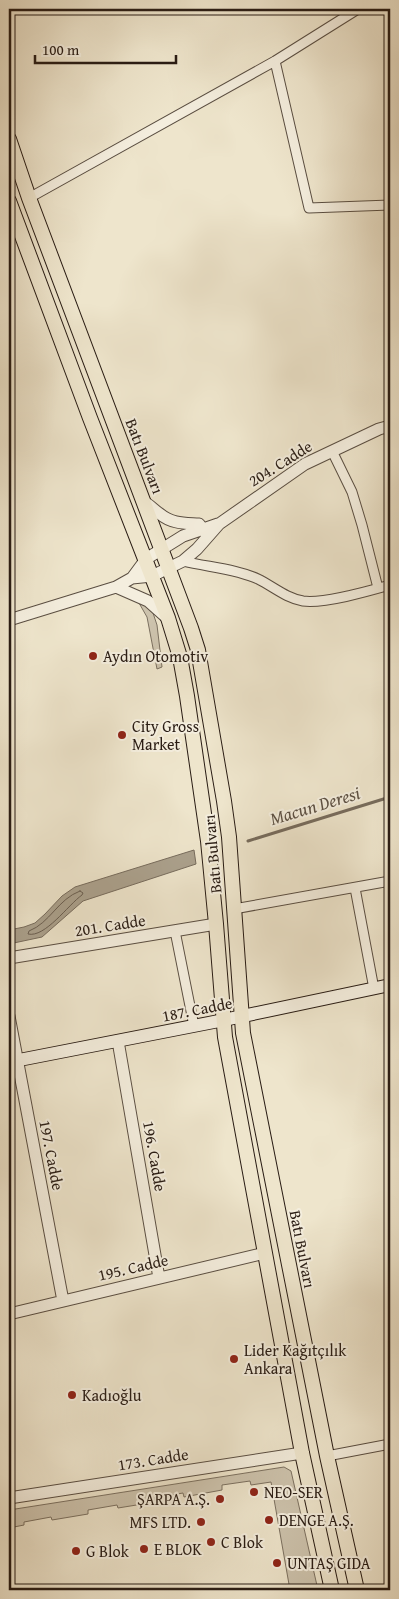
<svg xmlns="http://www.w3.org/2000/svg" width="399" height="1599" font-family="'Gentium Book Plus',serif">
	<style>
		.green { fill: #cdc3ad; stroke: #7b7060 }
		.water { fill: #aba18d; stroke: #776c5d }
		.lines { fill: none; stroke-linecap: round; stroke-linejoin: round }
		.shore { stroke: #6a5e50; stroke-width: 1 }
		.stream { stroke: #776c5d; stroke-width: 3 }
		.minor-casing { stroke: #5a4e42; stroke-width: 11 }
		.tertiary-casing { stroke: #5a4e42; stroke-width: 13 }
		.secondary-casing { stroke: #291c14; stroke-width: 14 }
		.primary-casing { stroke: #291c14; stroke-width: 16 }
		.minor { stroke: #f4eede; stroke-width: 9 }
		.tertiary { stroke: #f4eede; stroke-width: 11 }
		.secondary { stroke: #f4eede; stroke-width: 12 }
		.primary { stroke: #eee5cc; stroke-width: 14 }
		.poi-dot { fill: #8f2418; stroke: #f4eede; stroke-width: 2 }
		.labels { text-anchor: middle; stroke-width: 4; stroke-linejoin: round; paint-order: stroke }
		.street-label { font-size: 16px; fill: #291c14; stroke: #f4eede }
		.poi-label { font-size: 16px; fill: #291c14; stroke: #f4eede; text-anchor: start }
		.water-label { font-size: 18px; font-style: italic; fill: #5d5144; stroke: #f4eede }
	</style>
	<rect width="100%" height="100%" fill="#eee5cc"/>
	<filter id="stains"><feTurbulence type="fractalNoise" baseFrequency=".004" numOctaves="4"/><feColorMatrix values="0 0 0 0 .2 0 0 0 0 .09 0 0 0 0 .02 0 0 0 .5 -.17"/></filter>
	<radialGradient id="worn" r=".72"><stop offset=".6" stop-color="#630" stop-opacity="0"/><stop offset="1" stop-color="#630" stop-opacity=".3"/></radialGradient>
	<path class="green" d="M143 602 153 613 157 625 162 667 157 669 147 617 139 603Z
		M284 1467 291 1471 318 1590H290L271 1482 251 1485 250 1481 222 1485V1490L184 1497 183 1493 154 1498 155 1502 118 1508 117 1505 88 1510V1514L52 1520 51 1517 24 1522V1525L9 1528V1510Z"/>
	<path class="water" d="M194 850 196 864 83 901 42 937 9 944V930L24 927 35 923 45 914 62 896 75 887Z"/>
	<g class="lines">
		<path class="shore" d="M80 891 83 893 82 895C68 905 45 938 28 934L29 931C50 923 58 899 80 891Z"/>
		<path class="stream" d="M248 841 390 797"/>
		<g class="minor-casing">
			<path id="minor" d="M275 61 309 208 390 205
				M29 198 275 61 358 9
				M332 451 352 492 362 525 378 588
				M183 561C207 567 237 569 258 579 274 587 286 598 303 601 324 604 369 591 390 585
				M355 888 374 989
				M234 909 390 881
				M175 931 194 1026
				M327 1456 390 1444"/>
		</g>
		<g class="tertiary-casing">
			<path id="tertiary" d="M144 502C150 505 154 510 160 514 172 524 185 523 199 524L203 529
				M132 578 152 576 183 561 197 549 219 524 305 464 379 429 390 426
				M116 587 148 601 167 618
				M9 620 116 587 132 578 146 559 183 536 218 524
				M9 958 216 924
				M9 1016 63 1301
				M118 1041 159 1278
				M9 1314 265 1253
				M9 1498 302 1453"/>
		</g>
		<g class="secondary-casing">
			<path id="secondary" d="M9 1062 224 1020 390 985"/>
		</g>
		<g class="primary-casing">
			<path id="primary" d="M9 139 29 198 191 628 198 650 224 801 229 837 243 1033 327 1456 357 1590
				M9 201 90 418 168 618 180 657 187 696 208 841 216 924 225 1037 302 1453 332 1590"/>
		</g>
		<use href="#minor" class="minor"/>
		<use href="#tertiary" class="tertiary"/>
		<use href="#secondary" class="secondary"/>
		<use href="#primary" class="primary"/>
	</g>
	<g class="poi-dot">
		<circle cx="93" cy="656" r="5"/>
		<circle cx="122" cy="735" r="5"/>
		<circle cx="234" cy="1359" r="5"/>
		<circle cx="72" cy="1395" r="5"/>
		<circle cx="254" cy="1492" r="5"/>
		<circle cx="220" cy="1499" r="5"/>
		<circle cx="269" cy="1520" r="5"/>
		<circle cx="201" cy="1522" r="5"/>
		<circle cx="211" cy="1542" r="5"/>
		<circle cx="144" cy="1549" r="5"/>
		<circle cx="76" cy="1551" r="5"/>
		<circle cx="277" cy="1563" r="5"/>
	</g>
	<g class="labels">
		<g class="street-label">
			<text transform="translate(145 456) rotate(69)" y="6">Batı Bulvarı</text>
			<text transform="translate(280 463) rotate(-32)" y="6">204. Cadde</text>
			<text transform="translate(212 854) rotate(-95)" y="6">Batı Bulvarı</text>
			<text transform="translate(110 925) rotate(-9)" y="6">201. Cadde</text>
			<text transform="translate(197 1009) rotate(-11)" y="6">187. Cadde</text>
			<text transform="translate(52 1155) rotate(79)" y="6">197. Cadde</text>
			<text transform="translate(155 1156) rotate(80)" y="6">196. Cadde</text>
			<text transform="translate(303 1249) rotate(79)" y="6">Batı Bulvarı</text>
			<text transform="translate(133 1267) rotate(-13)" y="6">195. Cadde</text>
			<text transform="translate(153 1459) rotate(-9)" y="6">173. Cadde</text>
		</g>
		<g class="poi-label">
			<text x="103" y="662">Aydın Otomotiv</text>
			<text x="132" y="732">City Gross<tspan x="132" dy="18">Market</tspan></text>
			<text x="244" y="1356">Lider Kağıtçılık<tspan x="244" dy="18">Ankara</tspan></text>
			<text x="82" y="1401">Kadıoğlu</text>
			<text x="264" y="1498">NEO-SER</text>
			<text x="210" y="1505" text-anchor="end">ŞARPA A.Ş.</text>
			<text x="279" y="1526">DENGE A.Ş.</text>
			<text x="191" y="1528" text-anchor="end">MFS LTD.</text>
			<text x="221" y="1548">C Blok</text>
			<text x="154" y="1555">E BLOK</text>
			<text x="86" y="1557">G Blok</text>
			<text x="287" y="1569">UNTAŞ GIDA</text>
		</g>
		<g class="water-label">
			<text transform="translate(315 806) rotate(-17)" y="6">Macun Deresi</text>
		</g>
	</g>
	<rect width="399" height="1599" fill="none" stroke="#eee5cc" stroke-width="30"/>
	<rect x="10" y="10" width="379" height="1579" fill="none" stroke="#291c14" stroke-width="2.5"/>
	<rect x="15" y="15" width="369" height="1569" fill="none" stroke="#291c14"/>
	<path d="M35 55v8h141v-8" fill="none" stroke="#291c14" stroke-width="2.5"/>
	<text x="42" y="55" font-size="15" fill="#291c14" stroke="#f4eede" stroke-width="4" paint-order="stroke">100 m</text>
	<rect width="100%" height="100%" filter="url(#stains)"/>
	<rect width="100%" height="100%" fill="url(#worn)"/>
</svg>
